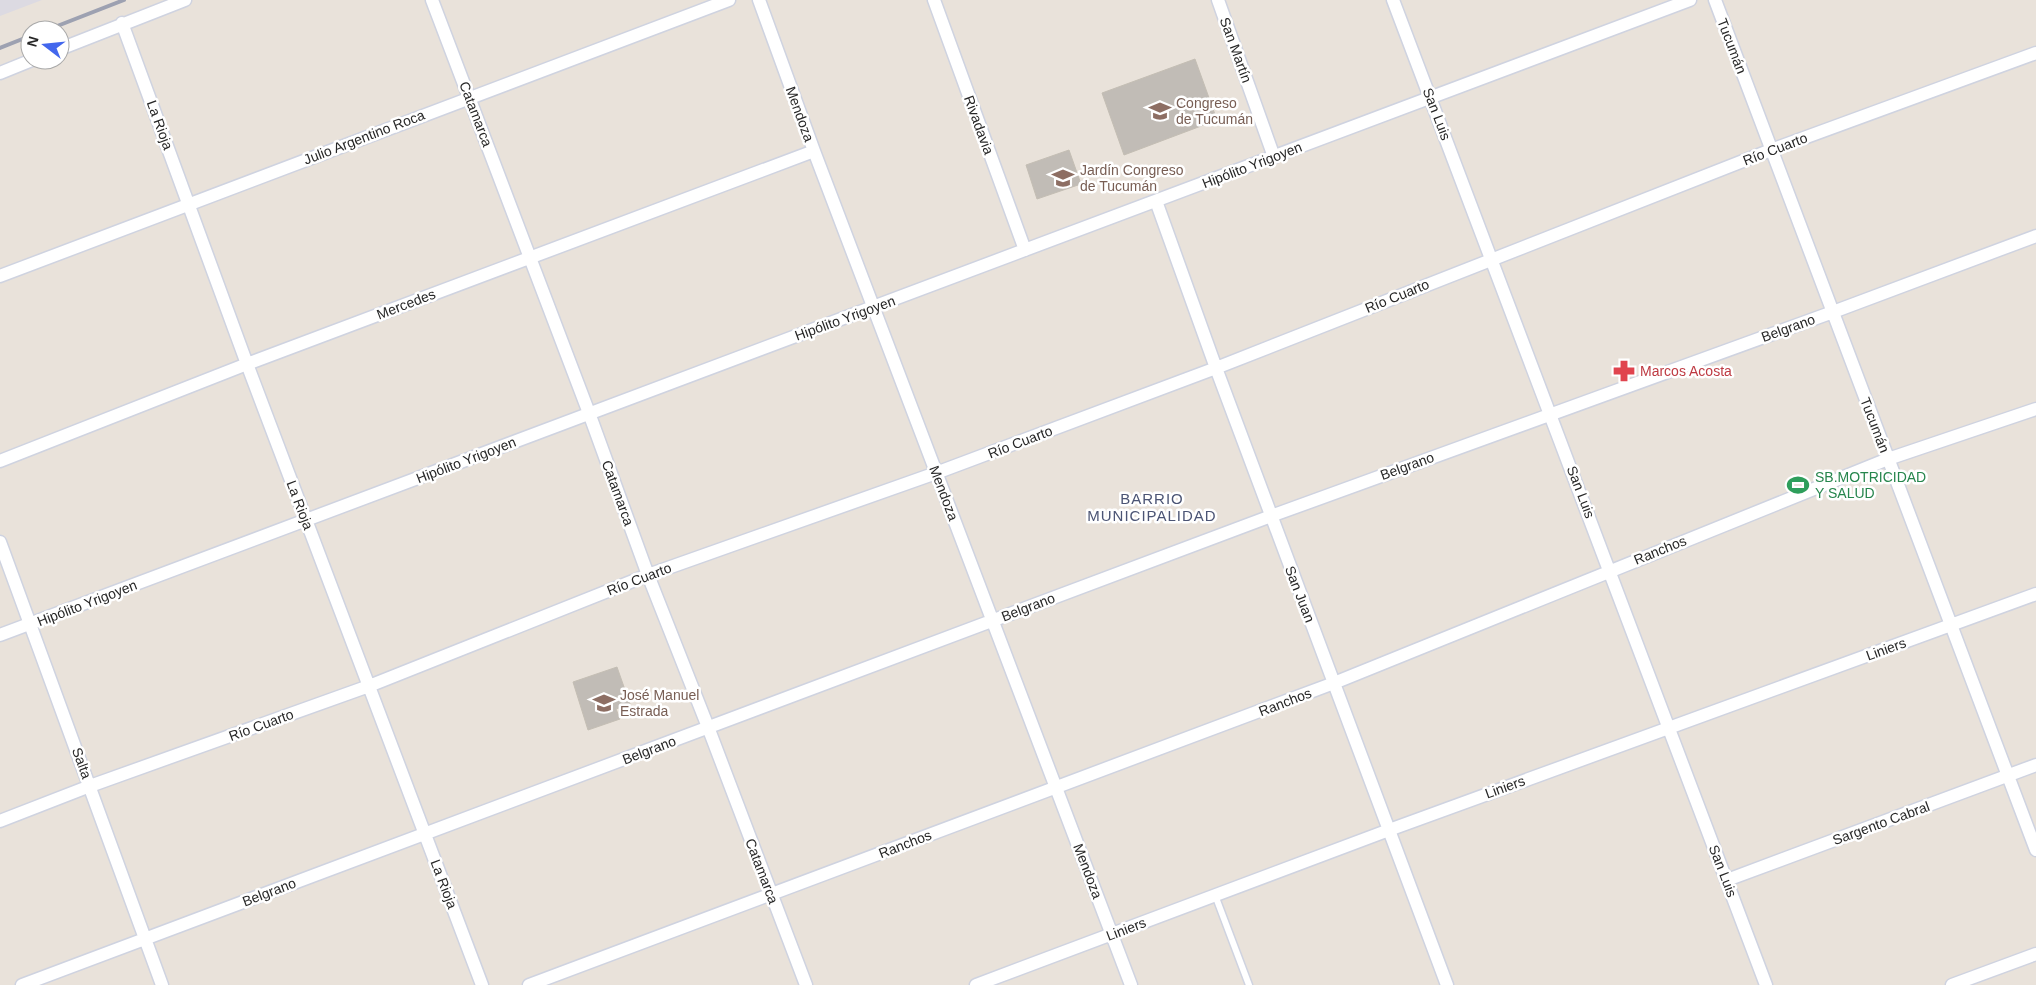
<svg xmlns="http://www.w3.org/2000/svg" width="2036" height="985" font-family="Helvetica,sans-serif">
	<style>
		.industrial { fill: #dcdae2 }
		.building { fill: #c1bcb6; stroke: #c4beb4 }
		.lines { fill: none; stroke-linecap: round; stroke-linejoin: round }
		.lane-casing { stroke: #cfd3e0; stroke-width: 9 }
		.street-casing { stroke: #cfd3e0; stroke-width: 15 }
		.lane { stroke: #fff; stroke-width: 6 }
		.street { stroke: #fff; stroke-width: 12 }
		.rail { stroke: #9da1b1; stroke-width: 4 }
		.labels { text-anchor: middle; stroke-width: 5; stroke-linejoin: round; paint-order: stroke }
		.street-label { font-size: 14px; fill: #272727; stroke: #fff }
		.education-label { font-size: 14px; fill: #785e54; stroke: #fff; text-anchor: start }
		.health-label { font-size: 14px; fill: #be3a42; stroke: #fff; text-anchor: start }
		.leisure-label { font-size: 14px; fill: #27864d; stroke: #fff; text-anchor: start }
		.neighbourhood-label { font-size: 15px; letter-spacing: 1px; fill: #4b5474; stroke: #fff }
	</style>
	<rect width="100%" height="100%" fill="#e9e2da"/>
	<path class="industrial" d="M0 0H42L0 16Z"/>
	<path class="building" d="M1195 59 1217 120 1124 155 1102 93Z
		M1069 150 1081 184 1037 199 1026 165Z
		M617 667 630 704 616 709 620 719 588 730 573 682Z"/>
	<g class="lines">
		<g class="lane-casing">
			<path id="lane" d="M1215 895 1249 985"/>
		</g>
		<g class="street-casing">
			<path id="street" d="M432 0 589 413 648 575 708 727 806 985
				M759 0 814 151 1131 985
				M934 0 1025 250
				M1218 0 1274 157
				M1393 0 1766 985
				M1715 0 2036 850
				M122 23 247 364 482 985
				M60 49 185 0
				M0 73 32 60
				M1156 201 1216 368 1447 985
				M0 276 729 0
				M0 461 247 364 814 151
				M0 542 162 985
				M0 635 1690 0
				M0 821 90 786 369 686 648 575 936 473 1216 368 1771 150 2036 53
				M1727 880 2036 765
				M22 985 1271 516 1833 312 2036 236
				M529 985 1334 683 1888 459 2036 409
				M976 985 1389 830 2036 594
				M1952 985 2036 954"/>
		</g>
		<use href="#lane" class="lane"/>
		<use href="#street" class="street"/>
		<path class="rail" d="M47 30 124 0
			M0 48 30 36"/>
	</g>
	<defs>
		<g id="school-bare" transform="scale(1.725)"><path d="M0-5L7-2L0 1L-7-2ZM-4 1L0 2.5L4 1V4Q0 6-4 4Z" fill="#8d6e63" stroke="#fff" stroke-width="2.5" paint-order="stroke"/></g>
		<g id="pharmacy-bare" transform="scale(1.725)"><path d="M-2-6h4v4h4v4h-4v4h-4v-4h-4v-4h4Z" fill="#e0444e" stroke="#fff" stroke-width="2.5" paint-order="stroke"/></g>
		<g id="stadium-bare" transform="scale(1.725)"><path d="M0-5a6.5 5 0 1 0 0 10a6.5 5 0 1 0 0-10ZM-3.5-1.8h7v3.6h-7Z" fill="#2e9e5b" stroke="#fff" stroke-width="2.5" paint-order="stroke"/></g>
	</defs>
	<g fill-rule="evenodd">
		<use href="#school-bare" x="1160" y="111"/>
		<use href="#school-bare" x="1063" y="178"/>
		<use href="#pharmacy-bare" x="1624" y="371"/>
		<use href="#stadium-bare" x="1798" y="485"/>
		<use href="#school-bare" x="604" y="703"/>
	</g>
	<g class="labels">
		<g class="street-label">
			<text transform="translate(1732 46) rotate(69)" y="5">Tucumán</text>
			<text transform="translate(1236 50) rotate(70)" y="5">San Martín</text>
			<text transform="translate(476 114) rotate(69)" y="5">Catamarca</text>
			<text transform="translate(800 114) rotate(70)" y="5">Mendoza</text>
			<text transform="translate(1437 114) rotate(69)" y="5">San Luis</text>
			<text transform="translate(160 125) rotate(70)" y="5">La Rioja</text>
			<text transform="translate(979 125) rotate(70)" y="5">Rivadavia</text>
			<text transform="translate(364 137) rotate(-21)" y="5">Julio Argentino Roca</text>
			<text transform="translate(1775 149) rotate(-21)" y="5">Río Cuarto</text>
			<text transform="translate(1252 165) rotate(-21)" y="5">Hipólito Yrigoyen</text>
			<text transform="translate(1397 296) rotate(-22)" y="5">Río Cuarto</text>
			<text transform="translate(406 304) rotate(-21)" y="5">Mercedes</text>
			<text transform="translate(845 318) rotate(-20)" y="5">Hipólito Yrigoyen</text>
			<text transform="translate(1788 328) rotate(-20)" y="5">Belgrano</text>
			<text transform="translate(1875 425) rotate(69)" y="5">Tucumán</text>
			<text transform="translate(1020 442) rotate(-21)" y="5">Río Cuarto</text>
			<text transform="translate(466 460) rotate(-21)" y="5">Hipólito Yrigoyen</text>
			<text transform="translate(1407 466) rotate(-20)" y="5">Belgrano</text>
			<text transform="translate(1581 492) rotate(69)" y="5">San Luis</text>
			<text transform="translate(618 493) rotate(70)" y="5">Catamarca</text>
			<text transform="translate(944 493) rotate(69)" y="5">Mendoza</text>
			<text transform="translate(300 505) rotate(69)" y="5">La Rioja</text>
			<text transform="translate(1660 550) rotate(-22)" y="5">Ranchos</text>
			<text transform="translate(639 579) rotate(-21)" y="5">Río Cuarto</text>
			<text transform="translate(1300 594) rotate(69)" y="5">San Juan</text>
			<text transform="translate(87 603) rotate(-21)" y="5">Hipólito Yrigoyen</text>
			<text transform="translate(1028 607) rotate(-21)" y="5">Belgrano</text>
			<text transform="translate(1886 649) rotate(-20)" y="5">Liniers</text>
			<text transform="translate(1285 702) rotate(-21)" y="5">Ranchos</text>
			<text transform="translate(261 725) rotate(-20)" y="5">Río Cuarto</text>
			<text transform="translate(649 750) rotate(-21)" y="5">Belgrano</text>
			<text transform="translate(82 763) rotate(70)" y="5">Salta</text>
			<text transform="translate(1505 787) rotate(-20)" y="5">Liniers</text>
			<text transform="translate(1881 823) rotate(-20)" y="5">Sargento Cabral</text>
			<text transform="translate(905 844) rotate(-21)" y="5">Ranchos</text>
			<text transform="translate(762 871) rotate(69)" y="5">Catamarca</text>
			<text transform="translate(1088 871) rotate(69)" y="5">Mendoza</text>
			<text transform="translate(1723 871) rotate(69)" y="5">San Luis</text>
			<text transform="translate(444 884) rotate(69)" y="5">La Rioja</text>
			<text transform="translate(269 892) rotate(-21)" y="5">Belgrano</text>
			<text transform="translate(1126 929) rotate(-21)" y="5">Liniers</text>
		</g>
		<g class="education-label">
			<text x="1176" y="108">Congreso<tspan x="1176" dy="16">de Tucumán</tspan></text>
			<text x="1080" y="175">Jardín Congreso<tspan x="1080" dy="16">de Tucumán</tspan></text>
			<text x="620" y="700">José Manuel<tspan x="620" dy="16">Estrada</tspan></text>
		</g>
		<g class="health-label">
			<text x="1640" y="376">Marcos Acosta</text>
		</g>
		<g class="leisure-label">
			<text x="1815" y="482">SB.MOTRICIDAD<tspan x="1815" dy="16">Y SALUD</tspan></text>
		</g>
		<g class="neighbourhood-label">
			<text x="1152" y="504">BARRIO<tspan x="1152" dy="17">MUNICIPALIDAD</tspan></text>
		</g>
	</g>
	<g transform="translate(45 45) rotate(286)"><circle r="24" fill="#ffffff" stroke="#a9a9a9"/>
	<path d="M0-4L9 19L0 12L-9 19Z" fill="#4367ed"/>
	<text y="-8" font-size="14" font-weight="bold" text-anchor="middle" fill="#272727">N</text>
	</g>
</svg>
